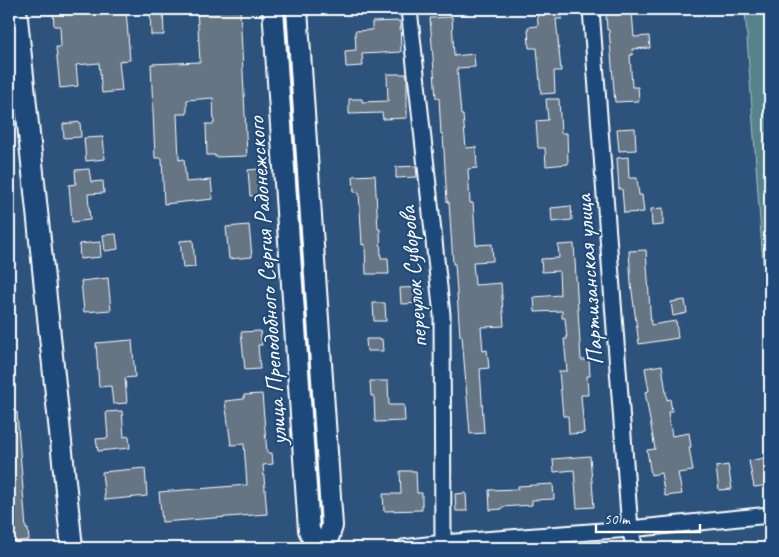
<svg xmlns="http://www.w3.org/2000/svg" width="779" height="557" font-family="Caveat,sans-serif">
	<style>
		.green { fill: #57828a; stroke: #abc0c4 }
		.building { fill: #657584; stroke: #fff }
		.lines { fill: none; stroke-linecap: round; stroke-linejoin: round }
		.street-casing { stroke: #fff; stroke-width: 19 }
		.secondary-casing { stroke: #fff; stroke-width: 24 }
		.path { stroke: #fff; stroke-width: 2.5; stroke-dasharray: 1 4; stroke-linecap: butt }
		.street { stroke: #1f4a7a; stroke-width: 15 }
		.secondary { stroke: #1f4a7a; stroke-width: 20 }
		.labels { text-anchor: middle; stroke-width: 4.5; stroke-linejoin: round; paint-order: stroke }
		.street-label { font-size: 24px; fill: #fff; stroke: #1f4a7a }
	</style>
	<rect width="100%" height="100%" fill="#2d537c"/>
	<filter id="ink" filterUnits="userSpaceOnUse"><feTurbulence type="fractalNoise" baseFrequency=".02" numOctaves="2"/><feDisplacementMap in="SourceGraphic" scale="10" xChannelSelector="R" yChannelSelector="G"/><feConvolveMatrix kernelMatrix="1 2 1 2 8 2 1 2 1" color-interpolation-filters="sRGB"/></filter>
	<g filter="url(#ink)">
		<path class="green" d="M745 9H770V363Z"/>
		<path class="building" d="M53 9H101V12L126 10 130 60 119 61 122 91 102 93 99 63 76 65 78 86 60 88 56 47H61L60 26H54Z
			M150 9H163L164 35H151Z
			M197 9H240L247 156 215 157V155H207L206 124H214L213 98 187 100V114H177L179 160 184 159 186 182 211 180 213 199 164 204 162 158H155L151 64 200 62Z
			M537 9H561L562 19H556L561 71H554L555 93 541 94 537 48H529L528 27 538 26Z
			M632 12 634 37 649 36 650 48 632 49 633 55H630L632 87H638L639 101 615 102 609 30H607L606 14Z
			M452 17 454 56 474 54 475 67 457 68 461 115H463L466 148 476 147 477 168 468 169 470 203H473L476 245 492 244 493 261 473 262 475 285 501 283 504 326 481 327 483 351 487 350 489 368 480 369 484 433 470 434 462 336H460L455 264H453L449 202H447L443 134H441L439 98H436L430 18Z
			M400 21 401 52 362 54 363 66 346 67 345 51 356 50 355 31 372 30V22Z
			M387 74H407V118L383 119 382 113 349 114V99H362V102L388 101Z
			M546 99H559L561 133H567L568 164 546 166 545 148H538L536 121 548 120Z
			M80 122 81 137 64 138 63 124Z
			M635 128 636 150 619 151 617 129Z
			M103 137 105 159 86 161 84 138Z
			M628 157 629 178H637L639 195H642L644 212 624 213 622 189H619L617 158Z
			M416 166 417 177 396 178V167Z
			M89 169 91 182 103 181 104 193 88 194 90 220 72 222 69 185 76 184 75 170Z
			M260 169 262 195 250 196 248 170Z
			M375 175 378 229H380L381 258H388L389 274H366L365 244 362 245 359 192H354L353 176Z
			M571 206 572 220 552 222 551 208Z
			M663 208V225L652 226 651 209Z
			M249 225 252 257 229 259 226 227Z
			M116 234 118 249 105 251 103 235Z
			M193 240 195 267 183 268 180 241Z
			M100 242 101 257 80 259 79 244Z
			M574 244 581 360H589L590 376H587L588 395H581L584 433 569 434 568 416H563L559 371H567L564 339H567L565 318H562V311L535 312 534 297 560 295 559 271 542 272 541 259 559 258 558 245Z
			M646 250 651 325 676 321 678 338 639 344 631 284 629 251Z
			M108 278 111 310 84 312 81 281Z
			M424 287V303L401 304 400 288Z
			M685 300 687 313 673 316 671 302Z
			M373 303H385L386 321H374Z
			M260 331 262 345H258L260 369 245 370 241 332Z
			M366 339H382L383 351H367Z
			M132 340 135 377 125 378 127 403 113 404 111 386 99 387 96 343Z
			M662 365 667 400 670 399 672 411 668 412 672 436 689 433 691 447H689L693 471 678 473 682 494 665 496 661 473 651 475 647 450 655 449 645 392 649 391 645 368Z
			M370 381H388L389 405H404L405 421 375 422 374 396H371Z
			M262 394 267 453H272L273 464 263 465 267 514 162 522 159 492 247 485 244 444 231 445 225 401 244 399V395Z
			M122 411 124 437 129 436 130 448 98 451 96 439 108 438 106 412Z
			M17 412 26 529H28L29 540 13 542 11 516H9V413Z
			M590 456 594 507 577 508 574 470 554 472 553 459Z
			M770 457V485L754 487 749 461Z
			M728 465 732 489 719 490 716 467Z
			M145 468 147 496 105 500 102 472Z
			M400 471H416L417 493H422V510L384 511 383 494H401Z
			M553 484 554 499 532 500V505L502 507V509L490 510 489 490 518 489V486Z
			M466 493 467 511H456L455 494Z"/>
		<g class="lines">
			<g class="street-casing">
				<path id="street" d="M409 9 442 315 443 543
					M591 9 630 529 635 548
					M403 548 443 543 630 529 770 515"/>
			</g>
			<g class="secondary-casing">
				<path id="secondary" d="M16 9 72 548
					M273 9 309 530 317 548
					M297 9 332 526 325 548"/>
			</g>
			<path class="path" d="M87 546H101L105 548
				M264 548 291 546V548"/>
			<use href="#street" class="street"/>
			<use href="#secondary" class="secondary"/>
		</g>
	</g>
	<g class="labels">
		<g class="street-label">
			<text transform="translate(413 277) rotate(-95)" y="8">переулок Суворова</text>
			<text transform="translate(589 280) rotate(-94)" y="8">Партизанская улица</text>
			<text transform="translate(267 281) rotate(-94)" y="8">улица Преподобного Сергия Радонежского</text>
		</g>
	</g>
	<rect width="779" height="557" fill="none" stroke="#1f4a7a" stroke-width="30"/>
	<rect x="15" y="15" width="749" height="527" fill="none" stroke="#fff" stroke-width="2" filter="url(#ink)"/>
	<path d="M596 524v8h104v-8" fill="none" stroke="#ffffff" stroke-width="2.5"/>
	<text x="604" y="524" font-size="15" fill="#ffffff" stroke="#1f4a7a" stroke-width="4" paint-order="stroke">50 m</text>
</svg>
